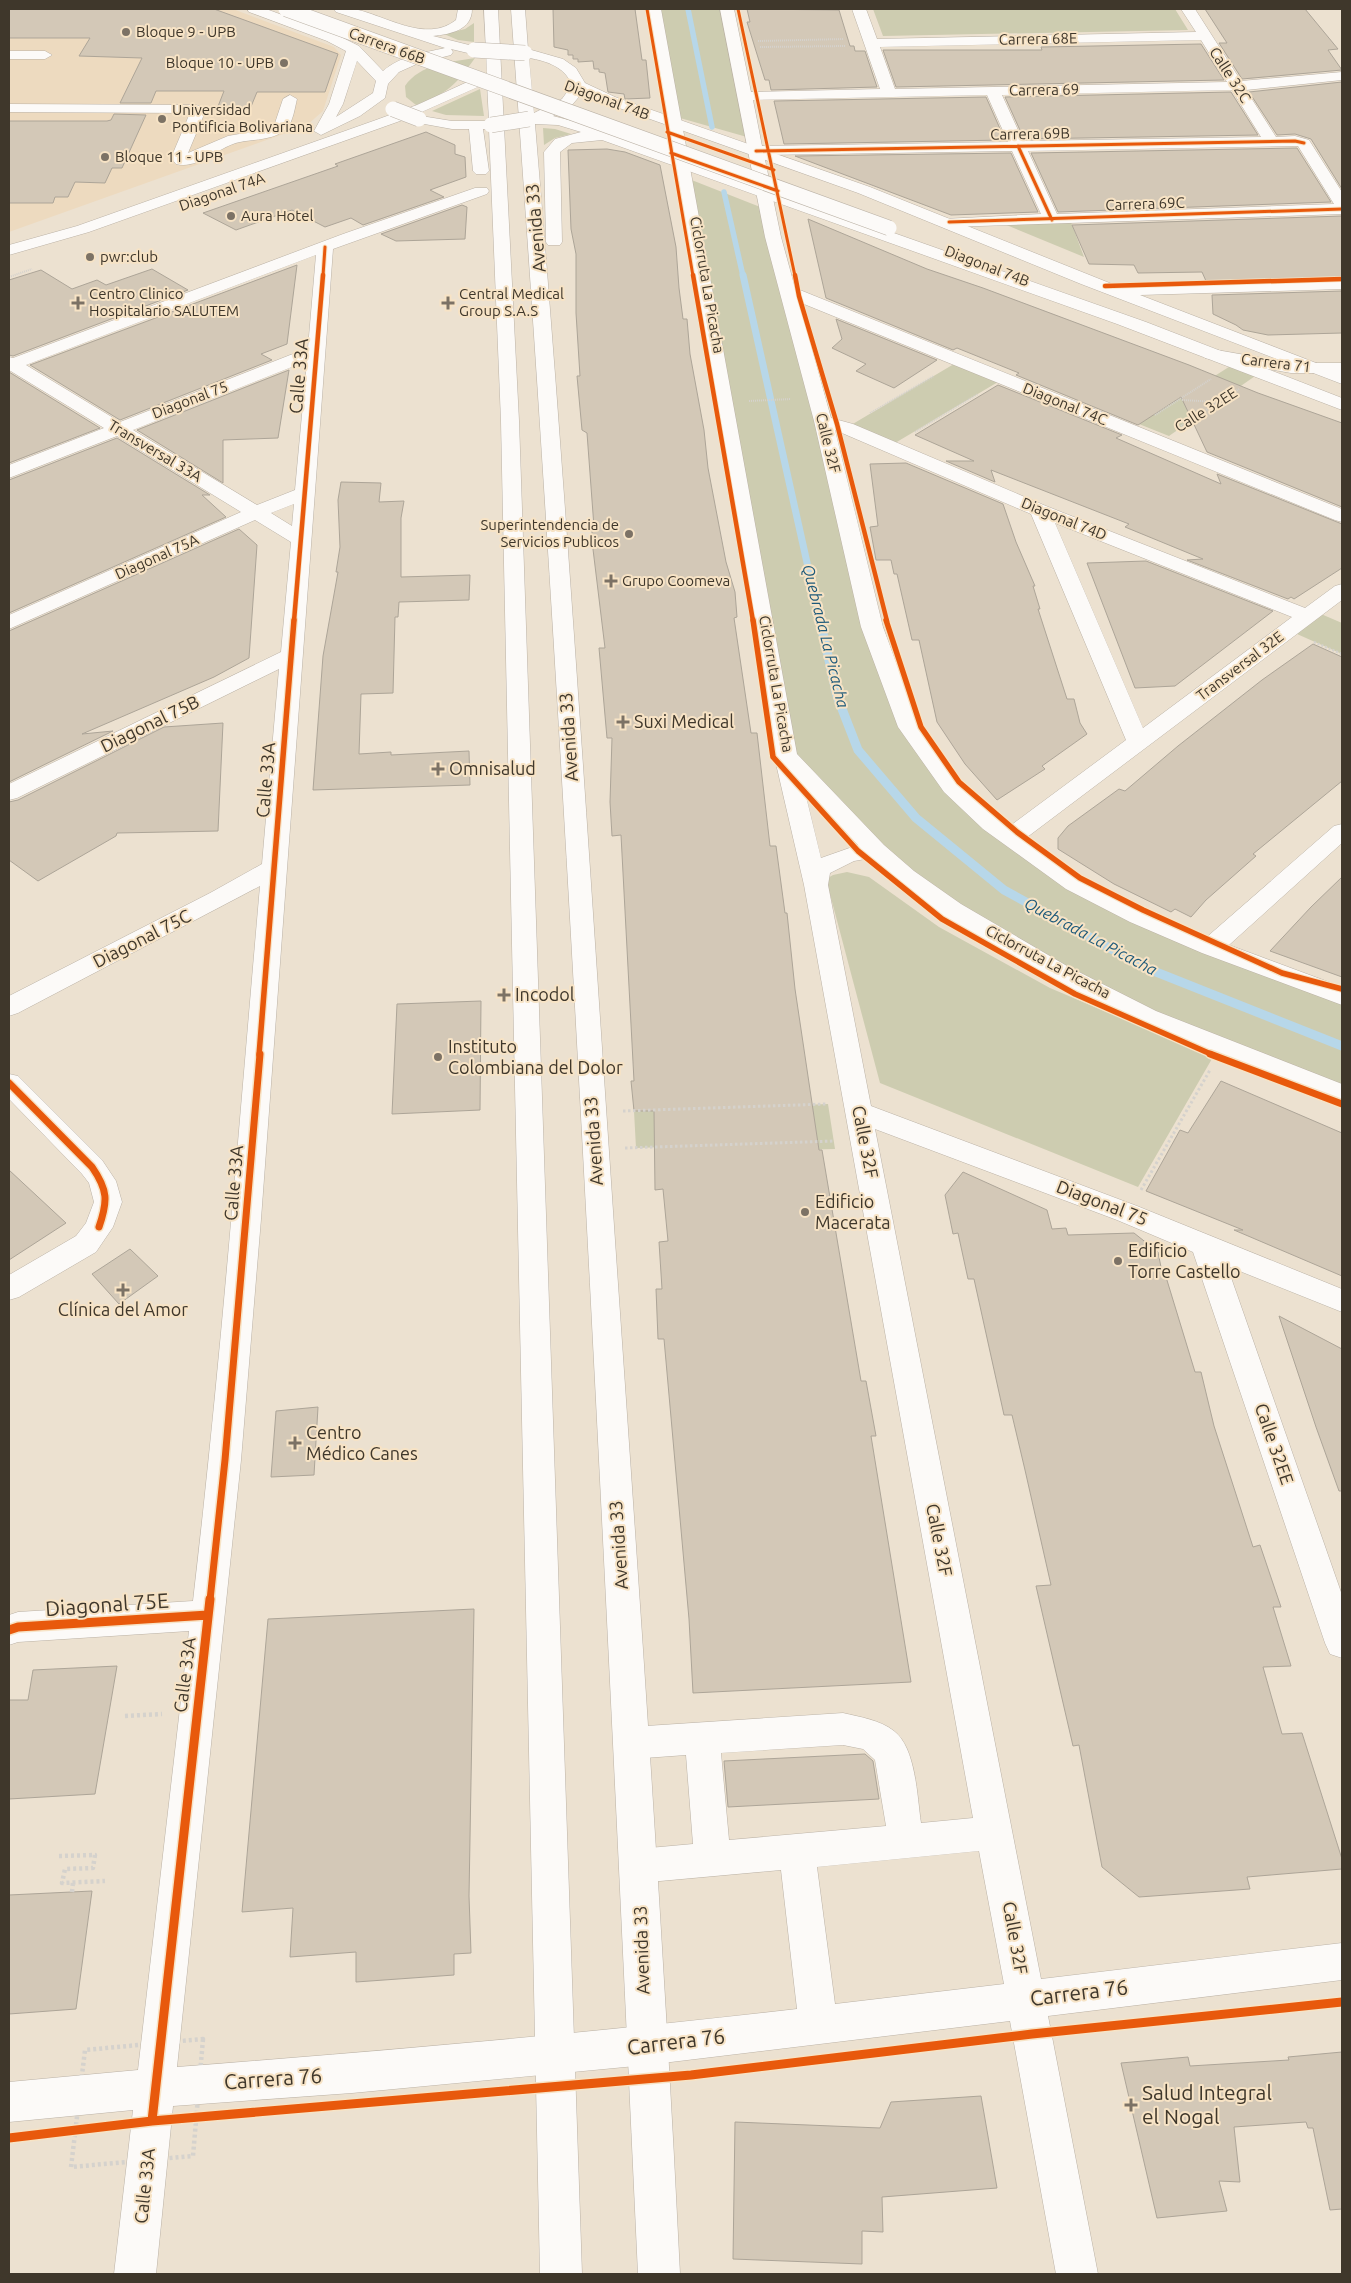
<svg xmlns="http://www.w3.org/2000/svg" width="1351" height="2283" font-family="Ubuntu,sans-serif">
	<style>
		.built { fill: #eddabf }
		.green { fill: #cdccb0 }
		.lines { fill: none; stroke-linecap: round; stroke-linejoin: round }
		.stream-far2 { stroke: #b7d7e9; stroke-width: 5.5 }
		.stream-far1 { stroke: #b7d7e9; stroke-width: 7 }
		.stream { stroke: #b7d7e9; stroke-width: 9 }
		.building { fill: #d3c8b7; stroke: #ada598 }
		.minor-casing { stroke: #bbb2a6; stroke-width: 1 }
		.major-casing { stroke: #bbb2a6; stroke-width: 1 }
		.path-far3 { stroke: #d5d2cd; stroke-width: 2; stroke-dasharray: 1 1; stroke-linecap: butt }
		.path-far2 { stroke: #d5d2cd; stroke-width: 2.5; stroke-dasharray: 2 2; stroke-linecap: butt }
		.path-far1 { stroke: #d5d2cd; stroke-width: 3; stroke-dasharray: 2.5 2.5; stroke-linecap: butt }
		.path { stroke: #d5d2cd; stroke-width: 4.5; stroke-dasharray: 3 3; stroke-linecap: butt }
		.minor { fill: #fcfaf8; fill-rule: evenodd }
		.major { fill: #fcfaf8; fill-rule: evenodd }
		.major-bridge-casing { stroke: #bbb2a6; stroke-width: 16; stroke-linecap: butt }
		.major-bridge { stroke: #fcfaf8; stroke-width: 15 }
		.cycleway-far4-casing { stroke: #f7e3c5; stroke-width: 5 }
		.cycleway-far3-casing { stroke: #f7e3c5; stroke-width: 6 }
		.cycleway-far2-casing { stroke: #f7e3c5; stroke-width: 8 }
		.cycleway-far1-casing { stroke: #f7e3c5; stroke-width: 10 }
		.cycleway-casing { stroke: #f7e3c5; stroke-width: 12 }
		.cycleway-far4 { stroke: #e8590c; stroke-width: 3 }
		.cycleway-far3 { stroke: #e8590c; stroke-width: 4.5 }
		.cycleway-far2 { stroke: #e8590c; stroke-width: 5.5 }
		.cycleway-far1 { stroke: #e8590c; stroke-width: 7 }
		.cycleway { stroke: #e8590c; stroke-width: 9 }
		.poi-dot { fill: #7c7265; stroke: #f7e3c5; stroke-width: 2 }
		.labels { text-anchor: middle; stroke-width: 4; stroke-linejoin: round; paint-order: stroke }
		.far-poi-label { font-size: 15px; fill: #3f372b; stroke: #f7e3c5; text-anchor: start }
		.far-street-label { font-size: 15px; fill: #3f372b; stroke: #f7e3c5 }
		.far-water-label { font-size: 16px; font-style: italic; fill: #1d597a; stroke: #f7e3c5 }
		.street-label { font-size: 18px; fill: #3f372b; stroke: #f7e3c5 }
		.poi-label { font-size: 18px; fill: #3f372b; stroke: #f7e3c5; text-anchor: start }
		.near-street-label { font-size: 21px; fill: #3f372b; stroke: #f7e3c5 }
		.near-poi-label { font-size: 21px; fill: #3f372b; stroke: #f7e3c5; text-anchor: start }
	</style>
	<rect width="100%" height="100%" fill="#ece1d0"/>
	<path class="built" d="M9 9H233L334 47 341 55 323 111 306 126 9 232Z"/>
	<path class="green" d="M654 9H727L754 139 673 116Z
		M873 9H1175L1188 30 883 36Z
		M474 23V42L458 40 444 34 465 29Z
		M475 58C455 86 448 93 416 105L406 97 405 86C420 64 450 62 475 58Z
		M480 89 484 116 446 115 432 111Z
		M543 128 555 129 571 134 555 138 544 145Z
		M684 177 768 210 909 727 952 787 1075 884 1282 973 1342 996V1094L1147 1017 952 910 785 755Z
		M1071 222 1084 257 1004 224Z
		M959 361 1003 379 890 446 846 428Z
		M1232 365 1258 374 1169 436 1139 424Z
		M1314 611 1342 623V654L1288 630Z
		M847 872 869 877 939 927 1050 988 1213 1057 1138 1187 880 1083 826 879 833 875Z
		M828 1104 835 1149 750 1151 749 1144 636 1148 634 1111Z"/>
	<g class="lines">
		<path class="stream-far2" d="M688 9 712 127
			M724 192 743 276"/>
		<path class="stream-far1" d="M743 275 820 621"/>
		<path class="stream" d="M820 620 837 696 858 750 916 818 1004 890 1146 968 1342 1046"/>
	</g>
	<path class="building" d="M9 9H214L338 54 325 92H257L250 109H217L224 91H156L151 103H120L142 58 79 56 90 38H9Z
		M553 9H635L642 60H646L650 98 625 99 624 94 608 92 605 73 599 72V69H594L593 61 578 62V59H573V55H568V50L554 47Z
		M747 9 839 10 850 46H854L855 51H865L877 87 771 90 769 80H765L747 22H750Z
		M1205 9H1305L1338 49 1328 50 1342 70 1242 79 1219 43H1227Z
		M1201 44 1224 80 896 87 883 50H1042L1041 47Z
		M1342 82V189L1311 139 1295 134 1277 135 1249 92Z
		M1231 92 1258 135 1024 139 1005 97Z
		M986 97 1005 140 784 144 774 101Z
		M114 114 146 115 122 168H112L105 183 75 182 68 197H55L53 203H9V121H107L111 120Z
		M426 132 455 145V154L465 157 466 177 430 190 444 197 363 225 351 218 325 227 292 210 236 230 203 213 338 166 335 164Z
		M1297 148 1331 202 1058 212 1031 153Z
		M607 149 625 152 660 165 676 247 679 288 683 319H687L690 354 704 430 708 468 726 562 735 592 737 617 734 618 751 733H757L770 846H776L785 913H787L795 989 819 1150H822L861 1381H866L876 1436H871L911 1682 693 1693 689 1619 664 1339H658L656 1289H662L659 1242 668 1241 663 1189 655 1190 654 1111H634L631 1081H634L621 835 612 836 610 802 612 738H607L599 648H605L592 541V527H594L587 433 582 430 577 376H580L576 313V254L571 229 568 150Z
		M1011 153 1038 212 951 215 795 156Z
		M462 205 467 207 465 239 396 241 381 234Z
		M1342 216V277L1206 281 1202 272 1138 273 1134 265 1089 264 1072 225Z
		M808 219 927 269 983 288 1189 365 1258 393 1342 423V507L1207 452 1181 397 1138 425 1016 375 1019 373 957 348 953 350 826 298Z
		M297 265 287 344 261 354 272 360 120 420 30 365Z
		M152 269 188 290 13 356 9 355V280L41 270 72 289 97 280 106 285Z
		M1342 291V333L1268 335 1243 330 1236 325 1213 314 1212 295Z
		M836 319 937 360 894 388 856 371 866 364 832 348 842 339Z
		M289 370 278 438 223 440V483L137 430Z
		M9 372 100 428 9 463Z
		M998 385 1122 435 1116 438 1221 484 1217 474 1342 524V568L1294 599 1291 597 1288 599 1187 560 1203 559 1125 527 1129 524 991 470 995 482 946 461H974L915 435Z
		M117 438 210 495H202L226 517 9 613V480Z
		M906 463 1003 504 1016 542 1035 586H1033L1040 609H1038L1067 699H1074L1080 723 1087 734 1042 766 1045 769 997 800 965 764 937 722 919 640H912L897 574H894L891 560H876L870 527 878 526 870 464Z
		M341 482 381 483 379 502 404 501 401 518V577L470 575 469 600 399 602 398 617H395L393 693 361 694 359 754 391 752V755L469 751 470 785 313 790 323 656 338 572H336L340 547 338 500Z
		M239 529 257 545 249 658 214 677 82 734 113 731 9 782V631Z
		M1146 561 1273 611 1175 686 1135 688 1087 563Z
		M1313 644 1342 657V781L1253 854 1256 856 1206 900 1191 917 1175 909 1171 912 1114 884 1058 849V838L1068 826 1119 789 1125 791 1178 746 1262 680Z
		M223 723 218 831 117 833 116 836 38 881 9 860V802L18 800 164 727Z
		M1342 877V977L1270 951 1311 907Z
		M481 1001 480 1110 392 1114 397 1004Z
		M1221 1081 1342 1133V1276L1234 1230H1243L1146 1191 1180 1130 1188 1133Z
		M9 1170 66 1223 9 1260Z
		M963 1172 1047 1210 1052 1229 1066 1228 1068 1235 1134 1233 1158 1252 1163 1277H1166L1195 1372H1201L1214 1426 1253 1547 1260 1545 1281 1607H1273L1291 1666 1263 1667 1282 1734 1302 1733 1342 1859V1869L1247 1877 1250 1889 1139 1897 1102 1867 1079 1745 1073 1746 1036 1586 1051 1585 1025 1470 1012 1415H1004L974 1279H968L958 1233 953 1234 945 1195Z
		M130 1249 158 1276 119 1304 92 1274Z
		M1279 1316 1342 1349V1491H1339L1316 1427Z
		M318 1407 314 1475 271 1477 276 1411Z
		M474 1609 469 1896 471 1953 454 1954V1975L356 1982V1952L290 1957 293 1908 242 1912 268 1619Z
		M117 1666 95 1794 9 1799V1700H28L33 1670Z
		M865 1754 873 1761 879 1799 728 1807 724 1761Z
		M92 1891 76 2009 9 2014V1895Z
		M1342 2052V2209L1330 2210 1313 2128H1308L1306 2122 1234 2127 1240 2182 1219 2181 1227 2211 1157 2218 1121 2063 1188 2057 1190 2066 1289 2060 1288 2057Z
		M981 2096 997 2188 882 2197 883 2232 862 2231V2264L733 2259 735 2122 880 2128 891 2102Z"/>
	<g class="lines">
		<g class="minor-casing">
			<path id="minor" d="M647 9H661L797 754 884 845 914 871 961 904 1067 966 1156 1011 1342 1084V1103L1138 1023 1049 978 943 916 896 881 871 858 854 861 830 873 828 885 871 1106 1137 1206 1342 1289V1312L1227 1266 1342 1595V1658L1330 1654 1325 1643 1193 1252 1117 1220 875 1129 1041 1979 1342 1943V1980L1048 2016 1098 2274H1056L1010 2021 646 2065 352 2093 173 2106 156 2274H114L133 2110 9 2122V2082L138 2070 189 1631 18 1642 9 1645V1615L18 1612 193 1601C221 1363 239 1125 260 886L18 1013 9 1016V996L210 893 262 864 279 669 17 798 9 800V784L281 652 291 542 255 520 9 629V615L241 512 117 436 9 478V465L104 428 9 370V357L13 358 343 234 475 188H487L489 191 487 194 333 249 261 1219 241 1460 177 2067C384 2051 591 2033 797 2009L781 1870 638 1883 625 1878 620 1866 625 1854 638 1849 693 1844 686 1755 631 1759 619 1754 614 1743 619 1732 631 1727 843 1713C860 1717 880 1720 894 1731 916 1748 917 1796 921 1823L973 1818 804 885 774 755ZM316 255 308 348 120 422 26 365ZM307 361 295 490 257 505 133 430ZM294 504 292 526 271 513ZM804 788 858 845 821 858ZM843 1745 863 1749 875 1760 886 1826 729 1840 721 1753ZM979 1851 1004 1984 835 2004 817 1867Z
				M720 9H734L751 92 880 89 852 9H866L877 39 1196 32 1181 9H1195L1241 81 1342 72V80L1246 90 1276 137 1295 136 1309 140 1342 192V214L949 227 943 225 941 222 943 219 1041 214 1012 151 764 155 781 237 795 288 1342 509V522L1335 520 799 302 831 418 853 424 1046 506 1305 608 1335 586 1342 584V600L1026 838 1084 879 1148 910 1208 936 1334 826 1342 824V843L1229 945 1342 987V1005L1202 953 1130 922 1066 889 983 829 944 792 898 727 861 627 814 421 765 237ZM1201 40 1227 82 895 89 880 47ZM1232 90 1261 137 1023 141 1002 95ZM987 95 1008 142 762 146 753 100ZM1295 146H1298L1334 204 1057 214 1028 151ZM835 430 1031 514 1126 740 1010 826 960 782 920 727 883 627ZM1055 523 1292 617 1143 728Z
				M9 51H45L52 55 45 59H9Z
				M290 95 297 99C295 107 293 122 287 128 276 140 255 139 240 142 219 146 198 170 176 164L171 158 190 113 9 112V104L195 105 200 106 205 112 188 153 228 136 262 130 272 126 275 123 283 99Z
				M1211 349 1291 363H1342V373H1291L1205 358 1202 354 1205 350Z
				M9 1074 18 1076 102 1160 116 1181 122 1202 113 1227 96 1252 19 1297 9 1300V1275L76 1236 86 1223 94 1202 89 1183 82 1174 9 1099Z"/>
		</g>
		<g class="major-casing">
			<path id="major" d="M247 9H266L337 35 359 46 383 71C400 56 423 53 445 48L336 12 334 9C341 9 348 8 354 9 385 15 426 44 456 20L458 9H472C472 30 451 34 433 36L477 47 479 50 472 54 451 49 453 52 451 55 419 63 399 72 388 84 385 98 360 116 321 135 314 131 329 104 346 51 327 41 249 12ZM357 61 376 81 373 93 336 117 343 104Z
				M484 9H498L519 421 582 2274H540L501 421 489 129H483L489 171 486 174H476L473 171 469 129H452L419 123 414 122 412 119 414 116 89 232 9 255V245L77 226 376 120 417 105 487 73ZM487 83 489 121H452L415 115Z
				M511 9H525L528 49 563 59 576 68 585 83 615 97 870 187 1122 288 1129 285 1342 279V289L1140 295 1342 373V384L1081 284 858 193 605 103 583 92 572 105 553 116 588 125 1146 322 1342 398V410L1117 324 602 140 572 143 560 152 562 242 560 245H548L546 242 544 152 555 139 581 132 558 125 535 124C566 491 589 858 614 1226 638 1575 663 1925 680 2274H638C603 1519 567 763 511 9ZM529 58C547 61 565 67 572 85L562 99 534 113Z"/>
		</g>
		<path class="path-far3" d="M758 41 844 39
			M760 47 846 46
			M9 277 32 269
			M1182 400 1218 402
			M749 401 791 399
			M870 413 934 376
			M1155 415 1211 379
			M1181 426 1239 389
			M915 432 978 394"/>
		<path class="path-far2" d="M1314 642 1342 654"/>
		<path class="path-far1" d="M623 1111 826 1104
			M625 1148 834 1141
			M1141 1190 1210 1070"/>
		<path class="path" d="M125 1716 162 1714
			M59 1856 95 1855 93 1868 65 1869 62 1883 105 1881
			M72 1892 73 1882
			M203 2039 193 2156 71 2167 85 2050Z"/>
		<use href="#minor" class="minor"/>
		<use href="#major" class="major"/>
		<g class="major-bridge-casing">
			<path id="major-bridge" d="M286 9 889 228
				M474 50 525 53
				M393 109 419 119
				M491 125 529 119"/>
		</g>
		<use href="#major-bridge" class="major-bridge"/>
		<g class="cycleway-far4-casing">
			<path id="cycleway-far4" d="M647 9 693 276
				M738 9 795 276
				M667 132 774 170
				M1018 146 1052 220
				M756 151 1295 141 1304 143
				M671 153 778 191
				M949 222 1342 209
				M323 276 325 247"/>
		</g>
		<g class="cycleway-far3-casing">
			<path id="cycleway-far3" d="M693 275 753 621
				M795 275 799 296 837 424 887 621
				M1105 286 1342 279
				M294 621 323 275"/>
		</g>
		<g class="cycleway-far2-casing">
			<path id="cycleway-far2" d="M753 620 773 757 858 851 942 919 1075 994 1213 1055
				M886 620 921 727 959 782 1017 832 1080 878 1143 910 1282 973 1342 989
				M259 1055 294 620"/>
		</g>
		<g class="cycleway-far1-casing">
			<path id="cycleway-far1" d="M1210 1054 1342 1104
				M9 1083 92 1167C108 1190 108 1201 99 1227
				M210 1600 225 1460 260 1054"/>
		</g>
		<g class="cycleway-casing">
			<path id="cycleway" d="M9 1630 18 1627 208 1615
				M152 2121 210 1599
				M9 2138 152 2121 691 2075 1032 2034 1342 2002"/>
		</g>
		<use href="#cycleway-far4" class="cycleway-far4"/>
		<use href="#cycleway-far3" class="cycleway-far3"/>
		<use href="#cycleway-far2" class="cycleway-far2"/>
		<use href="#cycleway-far1" class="cycleway-far1"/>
		<use href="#cycleway" class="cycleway"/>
	</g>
	<g class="poi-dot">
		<circle cx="126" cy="32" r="5"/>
		<circle cx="284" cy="63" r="5"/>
		<circle cx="162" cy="119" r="5"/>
		<circle cx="105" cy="157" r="5"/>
		<circle cx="231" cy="216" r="5"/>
		<circle cx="90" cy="257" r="5"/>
		<path d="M75.5 295.5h5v5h5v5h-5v5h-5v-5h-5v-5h5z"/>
		<path d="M445.5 295.5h5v5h5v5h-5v5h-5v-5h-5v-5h5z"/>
		<circle cx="629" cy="534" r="5"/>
		<path d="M608.5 573.5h5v5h5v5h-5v5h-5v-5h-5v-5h5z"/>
		<path d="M620.5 714.5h5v5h5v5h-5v5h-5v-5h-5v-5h5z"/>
		<path d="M435.5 761.5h5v5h5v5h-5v5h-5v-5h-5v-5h5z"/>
		<path d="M501.5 987.5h5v5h5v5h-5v5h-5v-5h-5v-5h5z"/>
		<circle cx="438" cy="1057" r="5"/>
		<circle cx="805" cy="1212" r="5"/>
		<circle cx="1118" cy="1261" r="5"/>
		<path d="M120.5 1282.5h5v5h5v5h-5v5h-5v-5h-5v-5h5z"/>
		<path d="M292.5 1435.5h5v5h5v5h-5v5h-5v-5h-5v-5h5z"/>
		<path d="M1128.5 2097.5h5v5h5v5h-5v5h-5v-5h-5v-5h5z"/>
	</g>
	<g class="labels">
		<g class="far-poi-label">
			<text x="136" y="37">Bloque 9 - UPB</text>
			<text x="274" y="68" text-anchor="end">Bloque 10 - UPB</text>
			<text x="172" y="115">Universidad<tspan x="172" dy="17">Pontificia Bolivariana</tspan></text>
			<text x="115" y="162">Bloque 11 - UPB</text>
			<text x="241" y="221">Aura Hotel</text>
			<text x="100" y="262">pwr:club</text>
			<text x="89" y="299">Centro Clinico<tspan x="89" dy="17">Hospitalario SALUTEM</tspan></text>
			<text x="459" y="299">Central Medical<tspan x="459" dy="17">Group S.A.S</tspan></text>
			<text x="619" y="530" text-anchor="end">Superintendencia de<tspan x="619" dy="17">Servicios Publicos</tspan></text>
			<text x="622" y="586">Grupo Coomeva</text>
		</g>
		<g class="far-street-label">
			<text transform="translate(1038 39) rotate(-1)" y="5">Carrera 68E</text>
			<text transform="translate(387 46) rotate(20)" y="5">Carrera 66B</text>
			<text transform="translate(1230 75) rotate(57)" y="5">Calle 32C</text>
			<text transform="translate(1044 90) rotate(-1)" y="5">Carrera 69</text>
			<text transform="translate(607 100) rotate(20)" y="5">Diagonal 74B</text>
			<text transform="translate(1030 134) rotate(-1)" y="5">Carrera 69B</text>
			<text transform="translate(222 192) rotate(-19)" y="5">Diagonal 74A</text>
			<text transform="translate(1145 204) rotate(-2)" y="5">Carrera 69C</text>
			<text transform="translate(987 266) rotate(21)" y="5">Diagonal 74B</text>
			<text transform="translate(707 285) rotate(80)" y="5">Ciclorruta La Picacha</text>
			<text transform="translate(1276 363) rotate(7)" y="5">Carrera 71</text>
			<text transform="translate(190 400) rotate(-21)" y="5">Diagonal 75</text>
			<text transform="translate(1065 404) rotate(22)" y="5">Diagonal 74C</text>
			<text transform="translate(1206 410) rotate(-32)" y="5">Calle 32EE</text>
			<text transform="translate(828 443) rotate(76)" y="5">Calle 32F</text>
			<text transform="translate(155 451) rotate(31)" y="5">Transversal 33A</text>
			<text transform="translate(1064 519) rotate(22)" y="5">Diagonal 74D</text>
			<text transform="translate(157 557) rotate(-24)" y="5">Diagonal 75A</text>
			<text transform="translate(1240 666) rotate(-37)" y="5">Transversal 32E</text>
			<text transform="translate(776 684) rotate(80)" y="5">Ciclorruta La Picacha</text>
			<text transform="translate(1048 962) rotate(28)" y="5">Ciclorruta La Picacha</text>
		</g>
		<g class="far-water-label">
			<text transform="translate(826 636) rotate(76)" y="6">Quebrada La Picacha</text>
			<text transform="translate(1091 936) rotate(28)" y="6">Quebrada La Picacha</text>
		</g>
		<g class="street-label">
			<text transform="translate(536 228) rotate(-95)" y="6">Avenida 33</text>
			<text transform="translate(299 376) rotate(-85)" y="6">Calle 33A</text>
			<text transform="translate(150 724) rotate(-26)" y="6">Diagonal 75B</text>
			<text transform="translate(569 737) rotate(-94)" y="6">Avenida 33</text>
			<text transform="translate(266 780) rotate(-85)" y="6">Calle 33A</text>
			<text transform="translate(142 939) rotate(-27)" y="6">Diagonal 75C</text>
			<text transform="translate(594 1141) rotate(-94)" y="6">Avenida 33</text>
			<text transform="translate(865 1142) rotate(79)" y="6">Calle 32F</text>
			<text transform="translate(234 1183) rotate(-85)" y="6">Calle 33A</text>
			<text transform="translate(1102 1203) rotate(21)" y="6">Diagonal 75</text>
			<text transform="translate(1274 1444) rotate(71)" y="6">Calle 32EE</text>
			<text transform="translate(939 1540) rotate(79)" y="6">Calle 32F</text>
			<text transform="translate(619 1545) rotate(-94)" y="6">Avenida 33</text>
			<text transform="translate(185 1675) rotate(-83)" y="6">Calle 33A</text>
			<text transform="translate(1015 1938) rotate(80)" y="6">Calle 32F</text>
			<text transform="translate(642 1950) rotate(-92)" y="6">Avenida 33</text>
			<text transform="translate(145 2186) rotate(-84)" y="6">Calle 33A</text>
		</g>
		<g class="poi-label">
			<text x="634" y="728">Suxi Medical</text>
			<text x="449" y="775">Omnisalud</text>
			<text x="515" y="1001">Incodol</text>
			<text x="448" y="1053">Instituto<tspan x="448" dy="21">Colombiana del Dolor</tspan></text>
			<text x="815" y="1208">Edificio<tspan x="815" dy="21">Macerata</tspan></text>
			<text x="1128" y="1257">Edificio<tspan x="1128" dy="21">Torre Castello</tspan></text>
			<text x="123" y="1316" text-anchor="middle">Clínica del Amor</text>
			<text x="306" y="1439">Centro<tspan x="306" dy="21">Médico Canes</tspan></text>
		</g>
		<g class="near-street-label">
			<text transform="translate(107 1605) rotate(-4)" y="7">Diagonal 75E</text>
			<text transform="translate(1079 1993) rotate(-7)" y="7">Carrera 76</text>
			<text transform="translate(676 2042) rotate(-7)" y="7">Carrera 76</text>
			<text transform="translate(273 2079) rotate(-4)" y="7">Carrera 76</text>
		</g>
		<g class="near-poi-label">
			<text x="1142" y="2100">Salud Integral<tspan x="1142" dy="24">el Nogal</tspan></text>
		</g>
	</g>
	<rect width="1351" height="2283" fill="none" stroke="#3f372b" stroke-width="20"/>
</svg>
